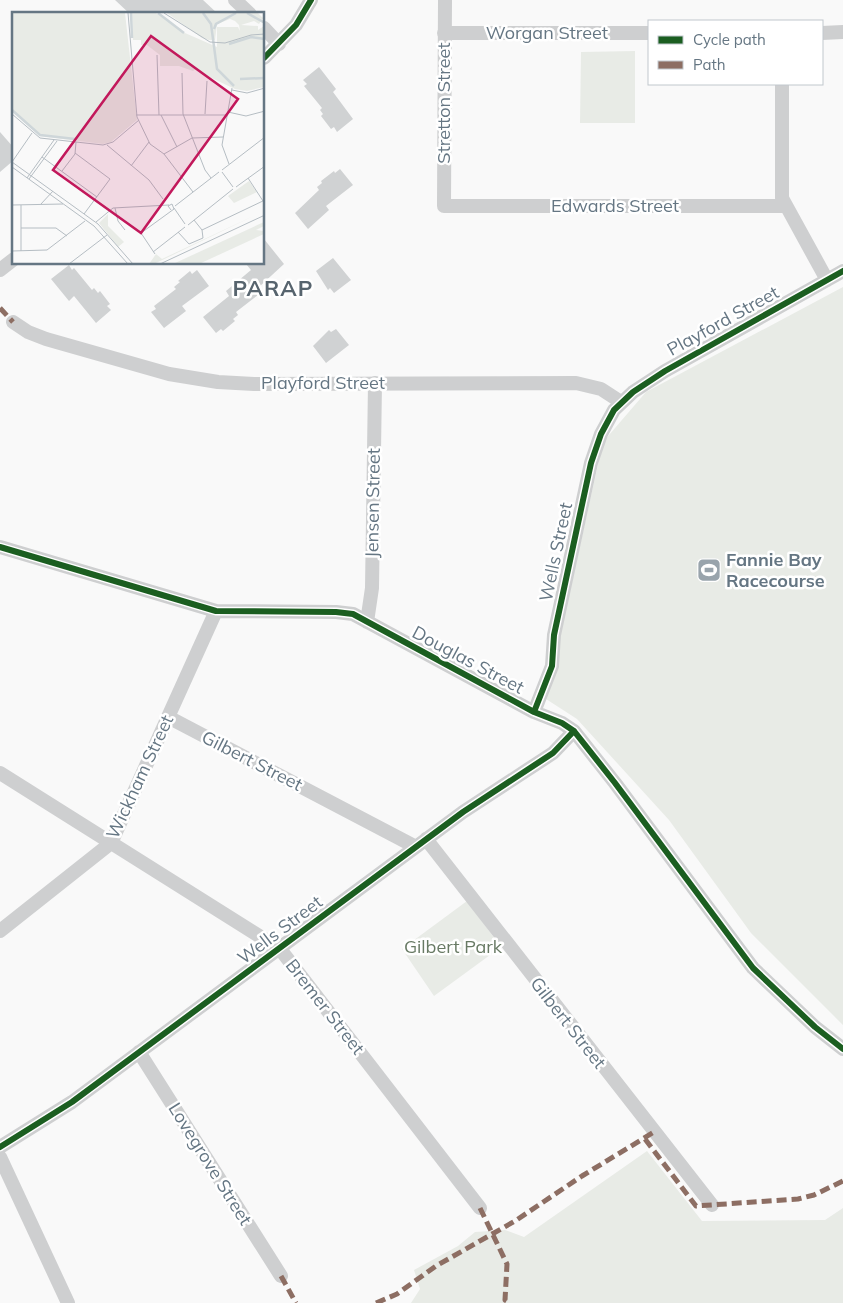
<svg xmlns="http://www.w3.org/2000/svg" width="843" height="1303" font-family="Mulish,sans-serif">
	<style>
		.green { fill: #e8ebe6 }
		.building { fill: #d0d2d3 }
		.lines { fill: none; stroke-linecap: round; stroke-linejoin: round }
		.minor { stroke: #cecfd0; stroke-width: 14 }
		.quiet { stroke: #8d6e63; stroke-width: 5; stroke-dasharray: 10 5; stroke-linecap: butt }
		.cycleway-casing { stroke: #fff; stroke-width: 9 }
		.cycleway { stroke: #1b5e20; stroke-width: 6 }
		.labels { text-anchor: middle; stroke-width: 5; stroke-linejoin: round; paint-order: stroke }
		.street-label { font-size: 18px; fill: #657683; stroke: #fff }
		.poi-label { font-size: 18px; font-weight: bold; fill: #657683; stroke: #fff; text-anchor: start }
		.park-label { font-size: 18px; fill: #687a64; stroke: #fff }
		.district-label { font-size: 22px; font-weight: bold; letter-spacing: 1px; fill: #57646e; stroke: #fff }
		.inset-river { fill: none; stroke: #ced6d9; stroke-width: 2.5 }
		.inset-road { fill: none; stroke: #b5bdc3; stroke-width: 1 }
		.view { fill: #c2185b; fill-opacity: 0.15; stroke: #c2185b; stroke-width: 2.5 }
		.inset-edge { fill: none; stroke: #657683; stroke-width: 2.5 }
	</style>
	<rect width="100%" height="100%" fill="#f9f9f9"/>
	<path class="green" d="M635 51V123H580L581 52Z
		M843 287V1025L751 933 669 820 577 719 546 699 603 442 646 392Z
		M467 901 501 947 434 996 402 949Z
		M647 1151 702 1221 825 1220 843 1208V1303H411L420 1289 414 1270 458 1246 475 1232 505 1230 524 1237Z"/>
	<path class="building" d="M115 0H203L218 14H130Z
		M319 67 336 89 333 92 353 119 337 132 334 127 331 129 321 116 323 114 320 110 322 108 304 86 307 84 303 80Z
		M0 132 14 148V160L0 172Z
		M340 169 353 185 326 206 329 210 308 229 295 213 319 190 317 187 322 183 321 181 334 171 335 173Z
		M264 239 284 264 259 287 261 289 256 293 258 295 236 312 238 315 233 319 235 321 223 331 221 329 216 333 203 317 229 296 226 291 251 270 246 264H264Z
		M333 258 351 280 334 293 330 288 328 290 316 271Z
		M69 265 72 270 74 268 92 290 94 288 98 293 100 291 110 304 107 306 111 310 96 323 74 296 69 301 51 279Z
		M197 270 209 286 182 306 186 311 164 328 151 312 156 309 154 306 176 289 174 287 180 282 178 281 190 271 192 274Z
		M336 329 349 345 326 363 313 346 329 330 331 332Z"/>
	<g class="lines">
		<path class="minor" d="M235 0 250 14
			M445 0 444 206H785
			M264 28 279 44
			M444 33H649
			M822 33 843 32
			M264 58 296 25 311 0
			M782 84V198L827 280
			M0 270 14 259
			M13 322 28 332 46 339 169 374 218 382 254 384 576 383 601 389 621 402
			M0 547 216 611 336 612 353 614 534 712 562 723 574 731 615 783 753 968 815 1027 843 1049
			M367 622 372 588 375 383
			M534 712 552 666 554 635 591 463 601 434 614 410 633 392 665 371 843 271
			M168 717 416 847
			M0 773 280 949 480 1208
			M426 839 712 1205
			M0 931 111 843 216 611
			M139 1052 281 1276
			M0 1147 72 1102 463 812 553 753 574 731
			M0 1157 68 1303"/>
		<path class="quiet" d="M0 308 13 322
			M645 1139 696 1206 798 1199 814 1195 843 1181
			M480 1208 507 1264 505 1300 510 1303
			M281 1276 296 1303
			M376 1303 397 1294 436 1266 515 1221 582 1176 654 1132"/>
		<g class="cycleway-casing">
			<path id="cycleway" d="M264 58 296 25 311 0
				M0 547 216 611 336 612 353 614 534 712 562 723 574 731 615 783 753 968 815 1027 843 1049
				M534 712 552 666 554 635 591 463 601 434 614 410 633 392 665 371 843 271
				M0 1147 72 1102 463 812 553 753 574 731"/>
		</g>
		<use href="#cycleway" class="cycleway"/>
	</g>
	<defs>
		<g id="stadium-square" transform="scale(1.25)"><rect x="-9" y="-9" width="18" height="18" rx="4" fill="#99a4ac" stroke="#fff"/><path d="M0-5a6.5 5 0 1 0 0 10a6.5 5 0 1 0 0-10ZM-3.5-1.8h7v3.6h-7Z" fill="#fff"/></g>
	</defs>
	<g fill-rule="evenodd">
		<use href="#stadium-square" x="709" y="570"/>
	</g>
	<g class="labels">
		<g class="street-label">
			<text x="547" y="39">Worgan Street</text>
			<text transform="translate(444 103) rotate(-90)" y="6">Stretton Street</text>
			<text x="615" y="212">Edwards Street</text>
			<text transform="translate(723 321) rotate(-29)" y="6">Playford Street</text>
			<text x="323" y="389">Playford Street</text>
			<text transform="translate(373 503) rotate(-89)" y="6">Jensen Street</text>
			<text transform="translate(556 552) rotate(-78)" y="6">Wells Street</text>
			<text transform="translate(468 660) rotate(28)" y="6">Douglas Street</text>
			<text transform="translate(252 761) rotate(27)" y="6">Gilbert Street</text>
			<text transform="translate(140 777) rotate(-65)" y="6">Wickham Street</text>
			<text transform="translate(280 930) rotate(-37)" y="6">Wells Street</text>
			<text transform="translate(325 1007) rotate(52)" y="6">Bremer Street</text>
			<text transform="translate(568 1023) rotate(52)" y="6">Gilbert Street</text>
			<text transform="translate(210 1164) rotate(58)" y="6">Lovegrove Street</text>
		</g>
		<g class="poi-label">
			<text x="726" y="566">Fannie Bay<tspan x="726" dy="21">Racecourse</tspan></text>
		</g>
		<g class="park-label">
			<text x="453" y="953">Gilbert Park</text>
		</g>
		<g class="district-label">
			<text x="273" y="296">PARAP</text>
		</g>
	</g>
	<g transform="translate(12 12)">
		<rect width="252" height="252" fill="#f9f9f9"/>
		<path d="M0 1H113L125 108 99 130 91 132 28 124 0 98ZM120 1H144L173 21 205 35V15H226L228 19 227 13 223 9 218 7 205 12 203 28H197L190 26 155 1H246L251 6 247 12 242 9 229 13 246 14V18L252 14V75L235 79 223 77 191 62 185 56 181 59 167 54H148V43L135 33H129V28H121ZM237 169 245 180 222 191 216 184ZM252 199 144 251 137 252 144 242 150 247ZM96 202V214L112 230 106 235 87 211ZM252 210V214L244 218 252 219V222L187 252H161Z" fill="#e8ebe6"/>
		<path class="inset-river" d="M119 1 120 26M146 1 172 21M191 1 199 12 205 57 222 74M235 1 253 11M202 17 204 12 224 1M217 32 239 25 253 27M228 67 253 66M0 98 28 123 63 127"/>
		<path class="inset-road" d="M116 1 125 105 138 132 152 142 181 180M152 1 198 30 213 31 239 23 253 22M145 43 147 103M170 61 171 102 193 158 199 166M220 78 235 81 253 76M216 100 234 104 253 99M0 102 28 126 91 133 101 130 127 108M193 102 195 69M124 103H215M149 103 165 135M95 133 137 168 151 187M63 141 98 167 72 202M152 142 180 126 211 125M30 145 85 185M0 150 86 212 121 252M0 150 20 121M217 152 210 133 220 76M119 154 137 130M0 155 82 214 116 252M210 158 253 125M50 159 63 142 64 130M210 160 221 175M15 166 42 128M236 166 251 189M17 167 45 129M224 175 253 154M29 192 41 179M0 193 51 192M9 193V239M163 194 207 160M103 196 106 209 113 218M162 196 173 212M84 210 101 196 157 193M176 213 221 177M9 216H44L55 224M190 218 253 188M166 220 177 232 191 226 190 218 182 208M0 239 35 238 73 209M141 240 173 215M143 242 129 221 162 197 160 192 156 194 159 198M57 252 95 223M148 252 253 203"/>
		<path class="view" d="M139 24 226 87 129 221 41 158Z"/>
		<rect width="252" height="252" class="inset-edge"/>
	</g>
	<rect x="648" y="20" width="175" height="65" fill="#ffffff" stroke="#c1c8cd"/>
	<rect x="658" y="36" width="25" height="8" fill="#1b5e20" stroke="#c1c8cd"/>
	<text x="693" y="45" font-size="15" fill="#657683">Cycle path</text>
	<rect x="658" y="61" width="25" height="8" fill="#8d6e63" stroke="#c1c8cd"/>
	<text x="693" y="70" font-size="15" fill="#657683">Path</text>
</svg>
